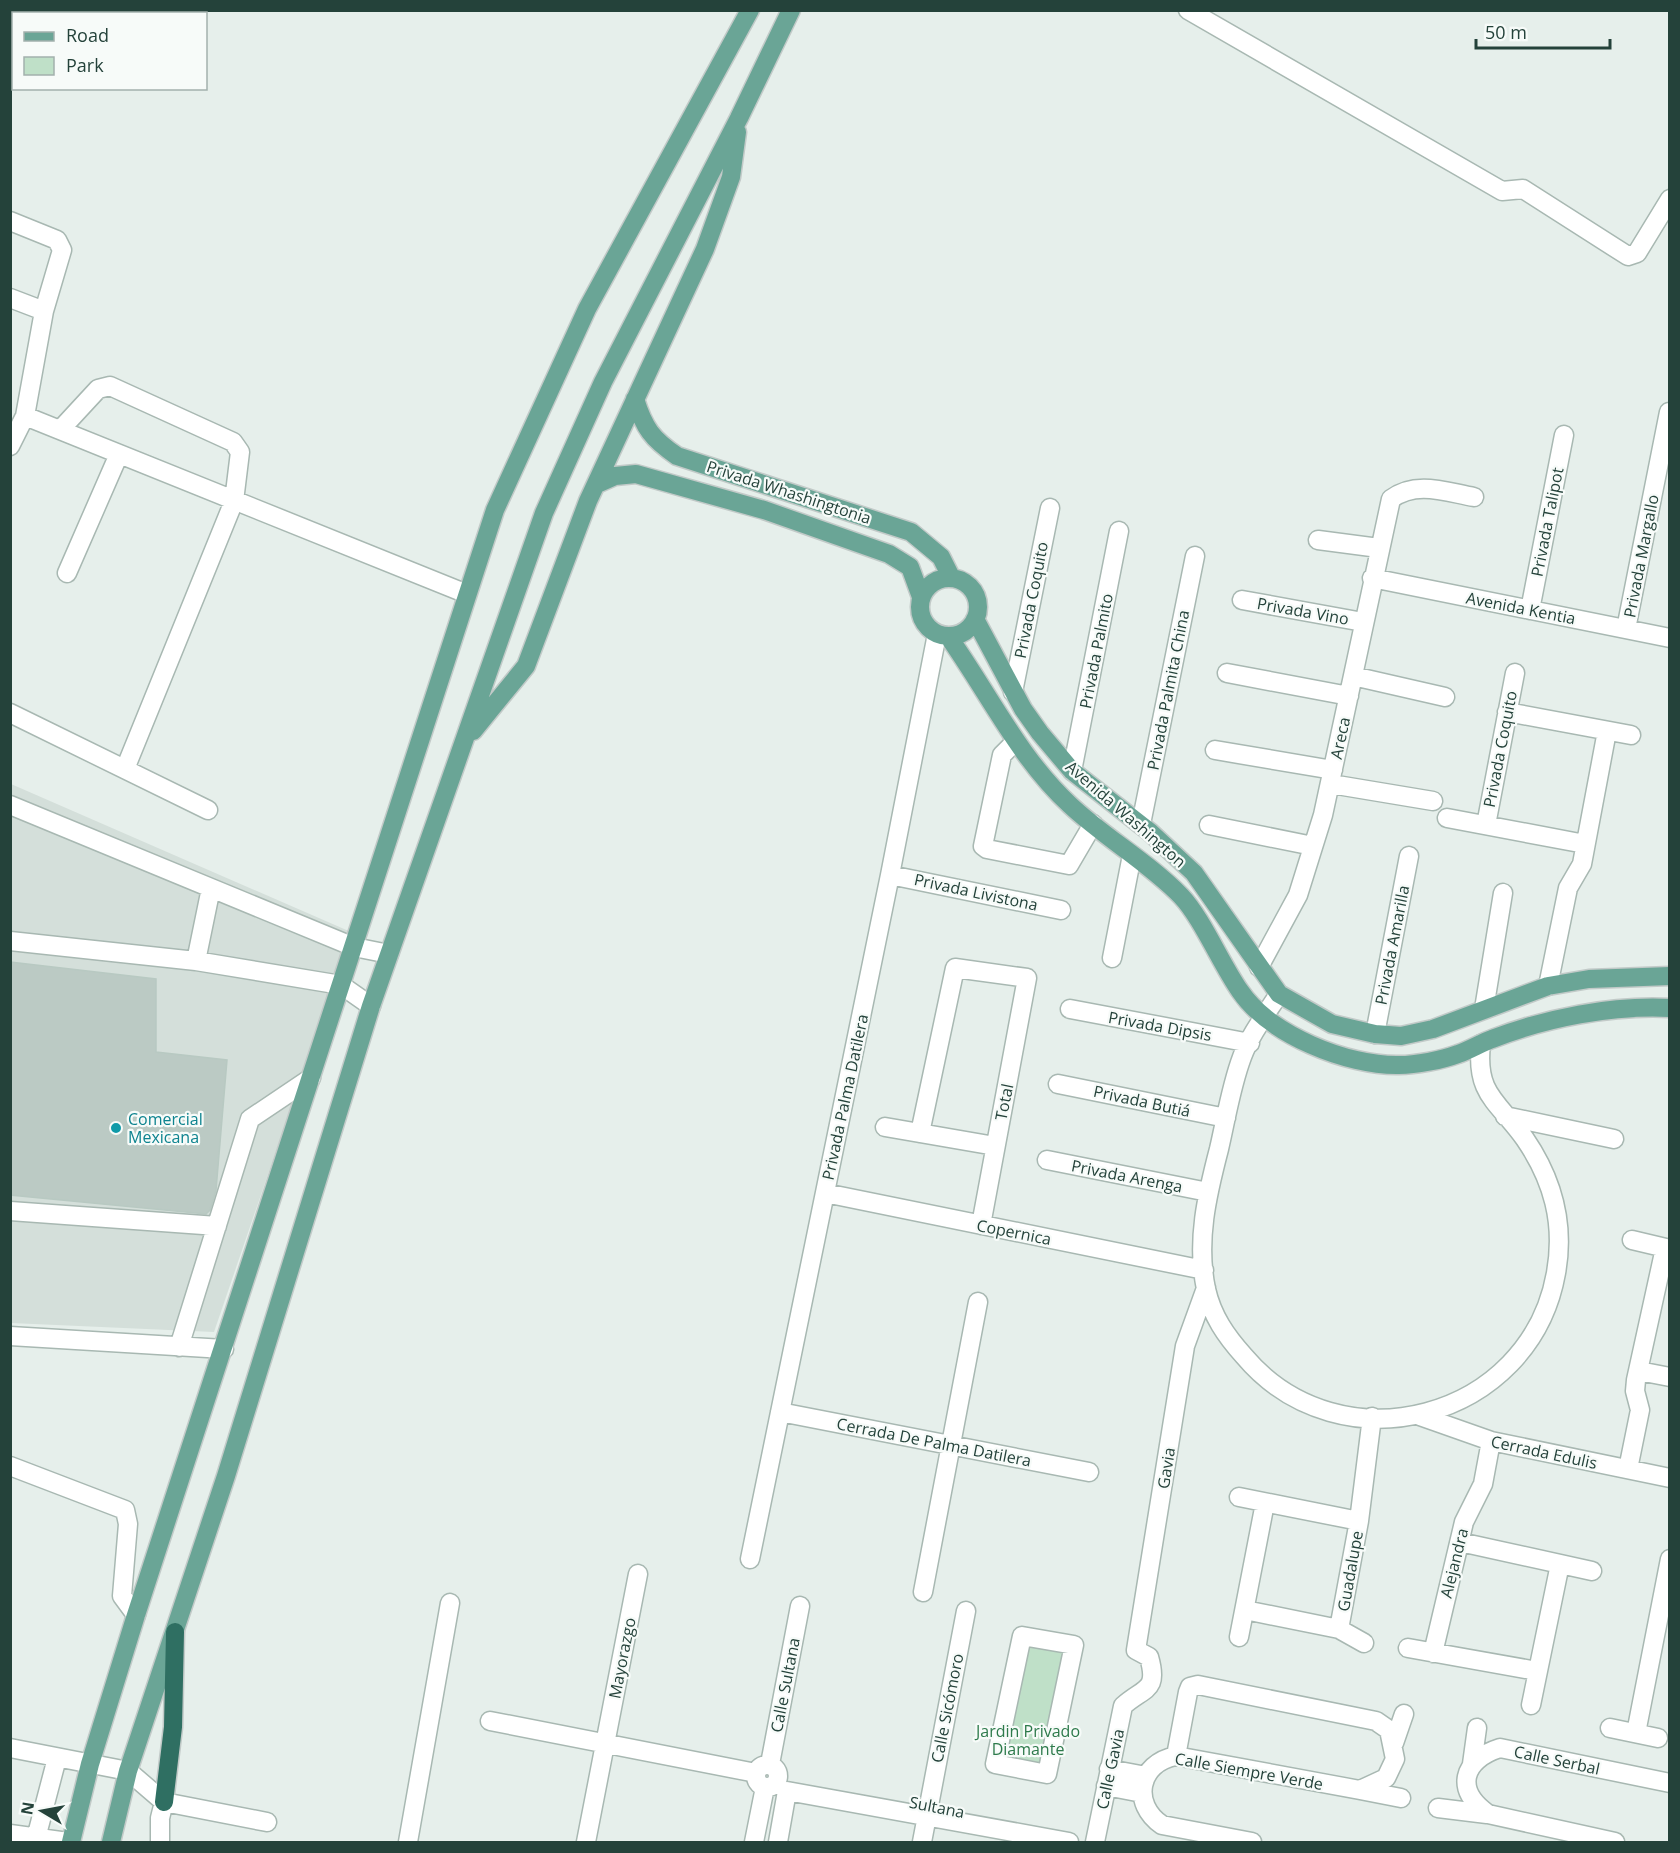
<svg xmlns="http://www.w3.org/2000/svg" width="1680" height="1853" font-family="'Open Sans',sans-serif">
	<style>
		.built { fill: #d4dfda }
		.green { fill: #bfe0c8 }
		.building { fill: #bbcac4; stroke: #b8c9c2; stroke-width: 1.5 }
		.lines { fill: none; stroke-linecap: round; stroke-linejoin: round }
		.minor-casing { stroke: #a8b8b2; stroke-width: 21 }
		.major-casing { stroke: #c2cac8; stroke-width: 21 }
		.highway-casing { stroke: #c2cac8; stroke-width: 21 }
		.minor { stroke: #fff; stroke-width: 18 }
		.major { stroke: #6aa596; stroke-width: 18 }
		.highway { stroke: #2f6f62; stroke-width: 18 }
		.culture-dot { fill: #0f9aa8; stroke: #f7fbf9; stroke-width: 2 }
		.labels { text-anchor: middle; stroke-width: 4.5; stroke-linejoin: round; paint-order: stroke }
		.street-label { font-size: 16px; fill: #24423a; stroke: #f7fbf9 }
		.culture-label { font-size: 16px; fill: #0d838f; stroke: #f7fbf9; text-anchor: start }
		.park-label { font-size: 16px; fill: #2d7a4b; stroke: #f7fbf9 }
	</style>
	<rect width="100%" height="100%" fill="#e6efeb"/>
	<path class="built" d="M11 784 351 932 214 1332 11 1323Z"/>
	<path class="green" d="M1018 1631 1079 1640 1052 1780 990 1767Z"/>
	<path class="building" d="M10 962 156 979V1052L227 1060 216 1190 210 1210 206 1214 10 1195Z"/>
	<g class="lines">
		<g class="minor-casing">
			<path id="minor" d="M1188 10 1502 191 1523 189 1628 256 1637 253 1670 199
				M10 221 57 240 62 250 44 311 10 298
				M25 416 44 311
				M61 429 98 389 110 386 233 442 240 452 234 501 125 769
				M10 446 25 416 467 594
				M1318 540 1379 548
				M67 573 119 454
				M1372 578 1670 638
				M1242 600 1363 622
				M1530 610 1564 435
				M1626 629 1669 412
				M1227 673 1349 696
				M1353 676 1445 697
				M1013 692 1050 508
				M1507 712 1631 735
				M10 713 208 810
				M1016 741 1002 755 983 846 987 849 1069 865 1093 824
				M1215 750 1333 770
				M1072 771 1119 531
				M1331 784 1433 801
				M10 805 354 947 389 954
				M1447 818 1585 844
				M1141 824 1195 556
				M1209 825 1313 846
				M1486 825 1515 673
				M890 875 1061 910
				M10 941 196 961 341 985 371 1006
				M1112 958 1132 855
				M196 961 211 888
				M1259 967 1298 895 1323 815 1391 499C1416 480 1446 492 1474 497
				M1548 986 1568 888 1582 864 1607 731
				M1279 994C1266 1014 1250 1035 1242 1057 1231 1086 1226 1119 1219 1149 1207 1195 1196 1241 1206 1289 1212 1316 1226 1336 1244 1356 1340 1470 1530 1420 1556 1273 1565 1223 1553 1180 1525 1139 1499 1102 1475 1095 1481 1044
				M1070 1009 1250 1043
				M1484 1009 1503 893
				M1375 1034 1409 856
				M1058 1084 1226 1118
				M1505 1116 1614 1139
				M885 1127 995 1146
				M920 1133 955 968 1027 978
				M1047 1160 1208 1192
				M825 1193 1204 1270
				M10 1211 217 1226
				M981 1225 1027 978
				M1632 1240 1670 1249
				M10 1336 224 1349
				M179 1347 250 1119 311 1078
				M1639 1371 1670 1377
				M780 1412 1089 1472
				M1420 1416 1491 1441 1670 1478
				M10 1466 125 1510 128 1524 122 1596 136 1615
				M1628 1469 1640 1410 1635 1391 1636 1380 1665 1248
				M1239 1497 1359 1521
				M1460 1542 1592 1571
				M750 1559 890 875 937 634
				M923 1592 978 1302
				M1245 1610 1339 1629 1364 1643
				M1339 1629 1359 1521 1372 1417
				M1022 1636 1074 1645 1047 1774 995 1764Z
				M1239 1637 1265 1503
				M1408 1648 1537 1671
				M1433 1653 1464 1522 1483 1484 1491 1441
				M1531 1705 1560 1564
				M490 1721 756 1773
				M1610 1728 1658 1738
				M1636 1733 1670 1559
				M1394 1743 1404 1714
				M10 1748 128 1771 164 1802 267 1822
				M1176 1756 1188 1692 1190 1687 1198 1685 1376 1721 1389 1730 1395 1759 1386 1778 1360 1790 1176 1756C1138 1763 1131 1804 1162 1825L1252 1842
				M770 1764 800 1606
				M1472 1764 1477 1728
				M756 1776a11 11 0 1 1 22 0a11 11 0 1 1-22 0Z
				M1109 1769 1146 1776
				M1106 1786 1142 1793
				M1360 1790 1401 1798
				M1438 1808 1487 1814
				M10 1834 68 1842
				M35 1842 57 1758
				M160 1842V1818L164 1802
				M408 1842 450 1603
				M586 1842 638 1574
				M754 1842 765 1787
				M778 1842 787 1791 1069 1842
				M922 1842 966 1611
				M1095 1842 1123 1706C1144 1687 1159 1692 1149 1657L1136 1650 1185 1346 1206 1288
				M1615 1842 1488 1814C1454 1790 1462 1760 1500 1748L1670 1783"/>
		</g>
		<g class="major-casing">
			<path id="major" d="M635 399C644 428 652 439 677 456L911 532 941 557 951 577
				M597 484 615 476 636 474 764 510 889 554 910 567 921 597
				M920 607a29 29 0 1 1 58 0a29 29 0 1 1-58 0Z
				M975 619 1023 709 1040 733 1072 771 1150 832 1194 873 1279 994 1332 1024 1375 1034 1401 1036 1433 1029 1548 986 1589 979 1670 976
				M948 636C988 692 1019 758 1070 805 1105 838 1148 862 1181 896 1202 918 1221 964 1240 991 1270 1035 1347 1066 1399 1065 1416 1065 1442 1060 1458 1054 1470 1050 1481 1043 1492 1039 1546 1018 1612 1005 1670 1008
				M473 731 526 666 588 501 705 249 731 177 737 132
				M71 1842 90 1764 136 1615 495 510 587 309 750 10
				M111 1842 128 1771 226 1476 371 1006 544 513 603 382 739 118 791 10"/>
		</g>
		<g class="highway-casing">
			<path id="highway" d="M164 1802 173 1727 175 1632"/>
		</g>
		<use href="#minor" class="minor"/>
		<use href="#major" class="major"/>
		<use href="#highway" class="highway"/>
	</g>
	<circle class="culture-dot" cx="116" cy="1128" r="6"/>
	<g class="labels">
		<g class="street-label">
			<text transform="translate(789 492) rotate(18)" y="6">Privada Whashingtonia</text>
			<text transform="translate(1547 522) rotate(-79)" y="6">Privada Talipot</text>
			<text transform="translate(1641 556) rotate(-79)" y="6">Privada Margallo</text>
			<text transform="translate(1031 600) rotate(-79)" y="6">Privada Coquito</text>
			<text transform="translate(1521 608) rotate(11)" y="6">Avenida Kentia</text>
			<text transform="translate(1303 611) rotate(10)" y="6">Privada Vino</text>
			<text transform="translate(1096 651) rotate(-79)" y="6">Privada Palmito</text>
			<text transform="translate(1168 690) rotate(-79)" y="6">Privada Palmita China</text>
			<text transform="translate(1340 738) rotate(-78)" y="6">Areca</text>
			<text transform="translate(1500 749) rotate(-79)" y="6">Privada Coquito</text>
			<text transform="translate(1126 814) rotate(41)" y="6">Avenida Washington</text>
			<text transform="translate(976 892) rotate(12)" y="6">Privada Livistona</text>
			<text transform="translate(1392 945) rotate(-79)" y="6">Privada Amarilla</text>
			<text transform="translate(1160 1026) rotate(10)" y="6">Privada Dipsis</text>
			<text transform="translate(845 1097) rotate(-78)" y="6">Privada Palma Datilera</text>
			<text transform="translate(1142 1101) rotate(12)" y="6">Privada Butiá</text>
			<text transform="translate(1004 1102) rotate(-79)" y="6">Total</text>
			<text transform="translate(1127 1176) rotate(11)" y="6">Privada Arenga</text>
			<text transform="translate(1014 1232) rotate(11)" y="6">Copernica</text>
			<text transform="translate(934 1442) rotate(11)" y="6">Cerrada De Palma Datilera</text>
			<text transform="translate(1544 1452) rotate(12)" y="6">Cerrada Edulis</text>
			<text transform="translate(1166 1468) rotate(-81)" y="6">Gavia</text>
			<text transform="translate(1454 1563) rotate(-76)" y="6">Alejandra</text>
			<text transform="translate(1350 1571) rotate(-80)" y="6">Guadalupe</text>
			<text transform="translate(622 1658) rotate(-79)" y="6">Mayorazgo</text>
			<text transform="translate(785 1685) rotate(-79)" y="6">Calle Sultana</text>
			<text transform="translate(947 1708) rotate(-79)" y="6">Calle Sicómoro</text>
			<text transform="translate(1557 1760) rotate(12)" y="6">Calle Serbal</text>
			<text transform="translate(1110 1769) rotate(-78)" y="6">Calle Gavia</text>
			<text transform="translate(1249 1771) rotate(10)" y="6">Calle Siempre Verde</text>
			<text transform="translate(937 1807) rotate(11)" y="6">Sultana</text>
		</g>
		<g class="culture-label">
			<text x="128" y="1125">Comercial<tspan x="128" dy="18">Mexicana</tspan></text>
		</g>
		<g class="park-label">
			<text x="1028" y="1737">Jardin Privado<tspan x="1028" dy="18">Diamante</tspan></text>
		</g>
	</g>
	<rect width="1680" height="1853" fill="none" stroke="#24423a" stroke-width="24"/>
	<rect x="12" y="12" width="195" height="78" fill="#f7fbf9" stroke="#a3b1ad" stroke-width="1.5"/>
	<rect x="24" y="32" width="30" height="9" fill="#6aa596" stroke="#a3b1ad" stroke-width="1.5"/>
	<text x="66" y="42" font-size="18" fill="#24423a">Road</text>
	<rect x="24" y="57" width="30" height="18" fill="#bfe0c8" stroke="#a3b1ad" stroke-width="1.5"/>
	<text x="66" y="72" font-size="18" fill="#24423a">Park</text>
	<g transform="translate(42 1811) rotate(280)" stroke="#f7fbf9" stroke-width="4.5" paint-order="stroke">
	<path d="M0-4.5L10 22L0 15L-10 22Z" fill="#24423a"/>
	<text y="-9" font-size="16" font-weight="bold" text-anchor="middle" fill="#24423a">N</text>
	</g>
	<path d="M1476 39v9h134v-9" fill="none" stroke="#24423a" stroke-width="3"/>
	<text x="1485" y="39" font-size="18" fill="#24423a" stroke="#f7fbf9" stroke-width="4.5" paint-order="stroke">50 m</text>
</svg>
